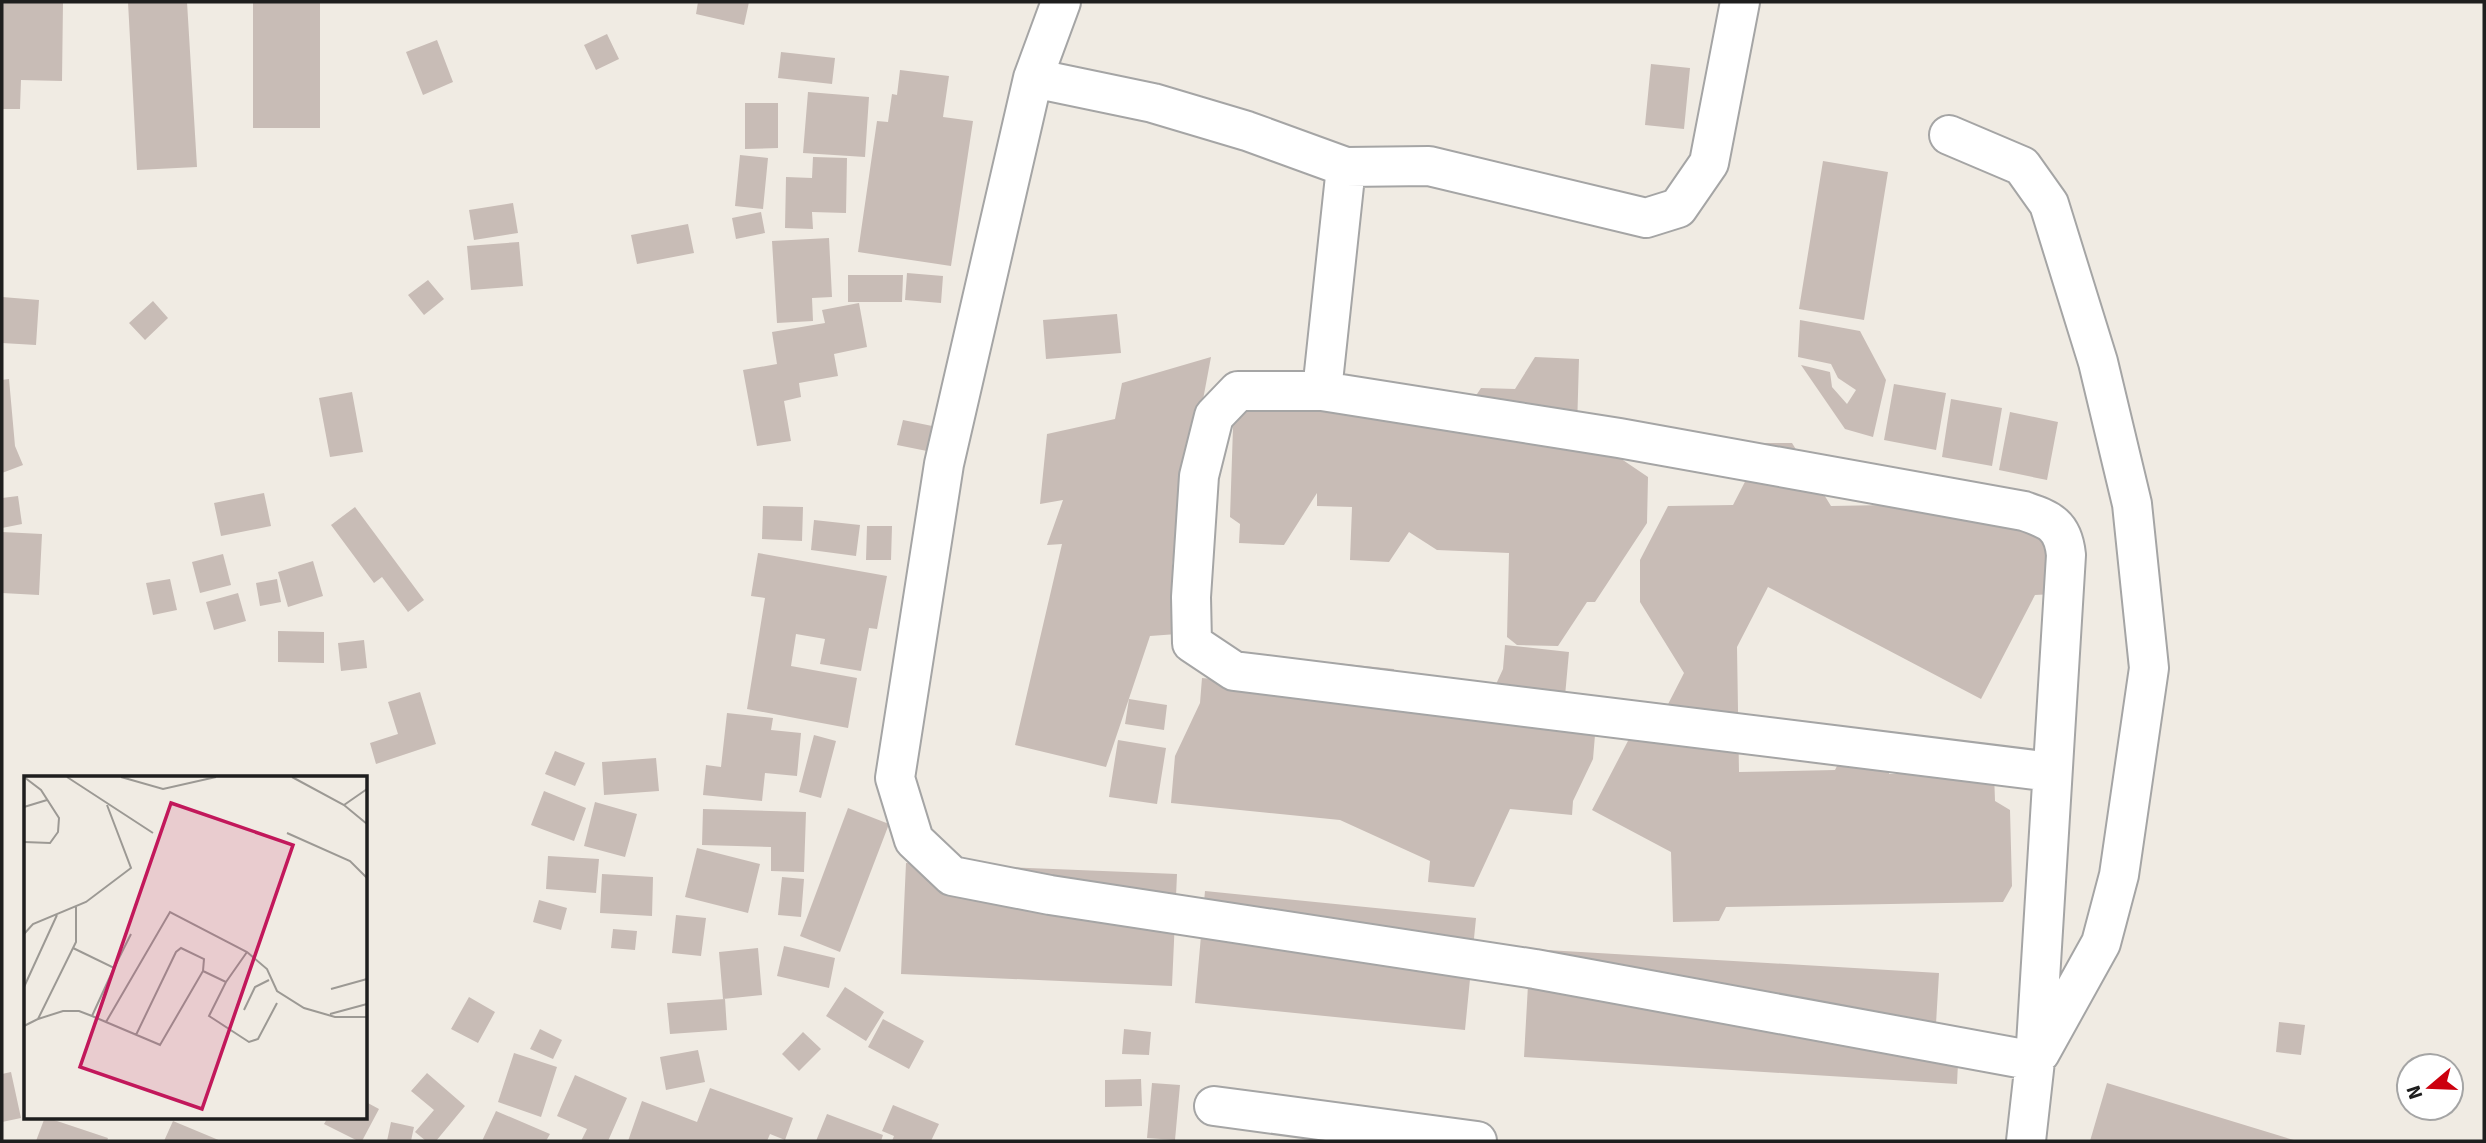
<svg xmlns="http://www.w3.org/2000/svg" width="2486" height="1143" font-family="Signika,sans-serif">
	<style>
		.building { fill: #c8bcb6 }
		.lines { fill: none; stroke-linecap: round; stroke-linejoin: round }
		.minor-casing { stroke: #a5a5a5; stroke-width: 42 }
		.minor { stroke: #fff; stroke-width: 38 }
		.inset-road { fill: none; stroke: #9c9994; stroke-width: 2 }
		.view { fill: #c2185b; fill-opacity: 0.15; stroke: #c2185b; stroke-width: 3.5 }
		.inset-edge { fill: none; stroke: #1e1e1e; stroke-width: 3.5 }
	</style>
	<rect width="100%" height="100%" fill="#f0ebe3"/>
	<path class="building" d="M2 2H63L62 81 21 80 20 109H2Z
		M128 2H187L197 167 137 170Z
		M253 2H320V128H253Z
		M698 2H749L744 25 696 14Z
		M607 34 619 59 596 70 584 45Z
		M437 40 453 82 423 95 406 52Z
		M781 52 835 58 832 84 778 78Z
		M1651 64 1690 68 1684 129 1645 125Z
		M900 70 949 76 943 117 973 121 951 266 858 252 877 121 888 122 892 94 897 95Z
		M808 92 869 97 865 157 803 153Z
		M745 103H778V148L745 149Z
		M740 155 768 158 763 209 735 206Z
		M813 157 847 158 846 213 812 212 813 229 785 228 786 177 812 178Z
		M1823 161 1888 172 1864 320 1799 309Z
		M513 203 518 233 474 240 469 210Z
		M761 212 765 233 736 239 732 218Z
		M688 224 694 253 637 264 631 235Z
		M829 238 832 297 812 298 813 321 777 323 772 241Z
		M519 242 523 286 471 290 467 246Z
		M907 273 943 276 941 303 905 300Z
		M848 275H903L902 302H848Z
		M428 280 444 299 424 315 408 295Z
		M2 297 39 300 36 345 2 343Z
		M153 301 168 318 145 340 129 323Z
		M859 303 867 347 834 354 838 376 799 383 801 397 784 401 791 441 757 446 743 370 777 364 772 332 825 323 822 310Z
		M1117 314 1121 353 1046 359 1043 320Z
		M1800 320 1860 331 1886 380 1873 437 1845 429 1801 365 1830 372 1832 387 1847 404 1856 390 1838 378 1831 364 1798 357Z
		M1211 357 1172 565 1191 566 1177 634 1150 636 1106 767 1015 745 1062 544 1047 545 1063 500 1040 504 1047 434 1115 419 1122 383Z
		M1535 357 1579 359 1577 429 1648 477 1647 523 1595 602H1587L1558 646 1517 645 1507 637 1509 553 1437 550 1409 532 1389 562 1350 560 1352 507 1317 506V493L1284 545 1239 543 1240 524 1230 517 1234 398 1469 406 1481 388 1515 389Z
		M9 379 15 446 23 465 2 473V380Z
		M1894 384 1946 393 1936 450 1884 440Z
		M352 392 363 452 330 457 319 398Z
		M1951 399 2002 408 1992 466 1942 457Z
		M2010 412 2058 422 2047 480 1999 470Z
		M903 420 937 427 932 452 897 445Z
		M1765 443H1792L1831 506 2053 502 2054 594 2035 595 1981 699 1768 587 1737 647 1739 772 1835 770 1846 748 1888 747 1889 774 1994 772 1995 801 2010 810 2012 886 2003 902 1726 907 1719 921 1673 922 1671 852 1592 810 1642 714H1663L1684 673 1640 602V560L1668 506 1733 505Z
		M264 493 271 526 221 536 214 503Z
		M18 496 22 524 2 528V498Z
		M763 506 803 507 802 541 762 539Z
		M355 507 424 600 408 612 382 577 374 583 331 525Z
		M814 520 860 525 856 556 811 550Z
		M867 526H892L891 560H866Z
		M2 532 42 534 39 595 2 593Z
		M758 553 887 576 877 629 869 628 861 671 820 664 825 639 796 634 791 666 857 678 848 728 747 709 765 598 751 596Z
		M223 554 231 585 200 593 192 562Z
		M313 561 323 596 288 607 278 572Z
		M170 579 177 610 153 615 146 583Z
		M277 579 281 602 260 606 256 583Z
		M238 593 246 621 214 630 206 602Z
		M278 631 324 632V663L278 662Z
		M364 640 367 668 341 671 338 643Z
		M1505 645 1569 652 1565 696 1597 711 1593 759 1573 801 1572 815 1510 809 1474 887 1428 882 1430 861 1340 820 1171 803 1175 756 1200 703 1202 678 1235 681 1238 653 1394 669 1392 698 1480 719 1503 669Z
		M420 692 436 744 376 764 370 743 398 734 388 702Z
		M1129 699 1167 705 1164 730 1125 724Z
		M727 713 773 718 771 730 801 733 797 776 765 773 762 801 703 795 706 765 721 767Z
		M814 735 836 741 821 798 799 792Z
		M1118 740 1166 748 1157 804 1109 797Z
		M555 751 585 763 575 786 545 774Z
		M656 758 659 791 604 795 602 762Z
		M544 791 586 808 574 841 531 825Z
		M595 802 637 814 625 857 584 846Z
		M848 808 889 824 840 952 800 936Z
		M703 809 806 812 804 872 771 871V847L702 845Z
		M697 848 760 864 748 913 685 897Z
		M548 856 599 859 596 893 546 889Z
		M906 863 1177 874 1172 986 901 974Z
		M602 874 653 877 652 916 600 913Z
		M782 877 804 879 801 917 778 915Z
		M1205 891 1476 918 1465 1030 1195 1003Z
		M539 900 567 908 561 930 533 922Z
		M676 915 706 918 701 956 672 953Z
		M613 929 637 931 635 950 611 948Z
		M784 946 835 958 829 988 777 976Z
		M758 948 762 995 723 999 719 952Z
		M1530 949 1939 973 1935 1041 1959 1042 1957 1084 1524 1057Z
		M845 987 884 1012 866 1041 826 1016Z
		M469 997 495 1012 478 1043 451 1029Z
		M725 999 727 1030 670 1034 667 1003Z
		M883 1019 924 1041 909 1069 868 1047Z
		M2279 1022 2305 1025 2301 1055 2276 1052Z
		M540 1029 562 1040 553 1059 530 1049Z
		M1124 1029 1151 1032 1149 1055 1122 1054Z
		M803 1032 821 1049 799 1071 782 1054Z
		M698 1050 705 1082 666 1090 660 1057Z
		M514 1053 557 1067 541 1117 498 1102Z
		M11 1072 21 1118 2 1122V1074Z
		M427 1073 465 1106 436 1141H426L415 1132 434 1110 411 1091Z
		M575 1075 627 1098 608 1141H581L587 1129 557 1116Z
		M1141 1079 1142 1106 1105 1107V1080Z
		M1152 1083 1180 1085 1175 1140 1147 1138Z
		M2107 1083 2297 1141H2090Z
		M710 1088 793 1118 785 1140 770 1134 767 1141H628L642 1101 697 1122Z
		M366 1102 379 1109 362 1141H358L324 1124 328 1117H366Z
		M893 1105 939 1124 931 1141H892L894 1136 882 1131Z
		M496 1111 550 1134 546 1141H482Z
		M827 1114 883 1135 881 1141H816Z
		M45 1117 108 1138 107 1141H36Z
		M173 1121 221 1141H164Z
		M391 1122 414 1127 411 1141H387Z"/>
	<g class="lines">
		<g class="minor-casing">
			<path id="minor" d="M1061 2 1033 78 944 464 895 778 914 840 952 876 1050 895 1535 969 2035 1061
				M1033 78 1153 103 1247 131 1346 167
				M1949 135 2022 166 2049 204 2098 362 2132 504 2149 668 2119 875 2101 943 2040 1053
				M1322 391 1346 167 1429 166 1646 218 1678 208 1709 163 1740 2
				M1214 1106 1477 1141
				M2026 1141 2035 1061 2066 555C2063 525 2050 520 2024 511L1619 438 1322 391H1238L1214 416 1199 476 1191 597 1192 643 1234 671 2052 772"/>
		</g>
		<use href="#minor" class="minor"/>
	</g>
	<g transform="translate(24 776)">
		<rect width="343" height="343" fill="#f0ebe3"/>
		<path class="inset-road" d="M0 1 17 14 35 42 34 56 26 67 0 66M43 1 129 57M97 1 139 13 192 1M268 1 320 29 343 48M320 29 343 13M0 31 23 24M263 57 326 85 343 102M0 158 9 148 62 126 107 92 83 29M49 172 90 192 107 158M179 195 202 206 185 240 225 266 234 263 253 227M202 206 223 176M0 211 33 139M307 213 343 203M220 234 231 211 245 204M306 238 343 228M68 240 90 192M14 243 39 235H55L68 240 82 246 134 268 136 269 179 195 180 183 157 172 152 176 112 259M82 246 146 136 223 176 243 193 253 215 280 232 311 241H343M0 250 14 243 52 166V131"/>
		<path class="view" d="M147 27 269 69 178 333 56 291Z"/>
		<rect width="343" height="343" class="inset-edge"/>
	</g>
	<rect width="2486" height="1143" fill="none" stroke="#1e1e1e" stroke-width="7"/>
	<g transform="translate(2430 1087) rotate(251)"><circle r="33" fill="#ffffff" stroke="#a5a5a5" stroke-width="2"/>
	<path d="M0-5L12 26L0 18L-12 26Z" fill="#cc000e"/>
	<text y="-10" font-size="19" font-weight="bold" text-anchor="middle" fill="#1e1e1e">N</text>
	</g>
</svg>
